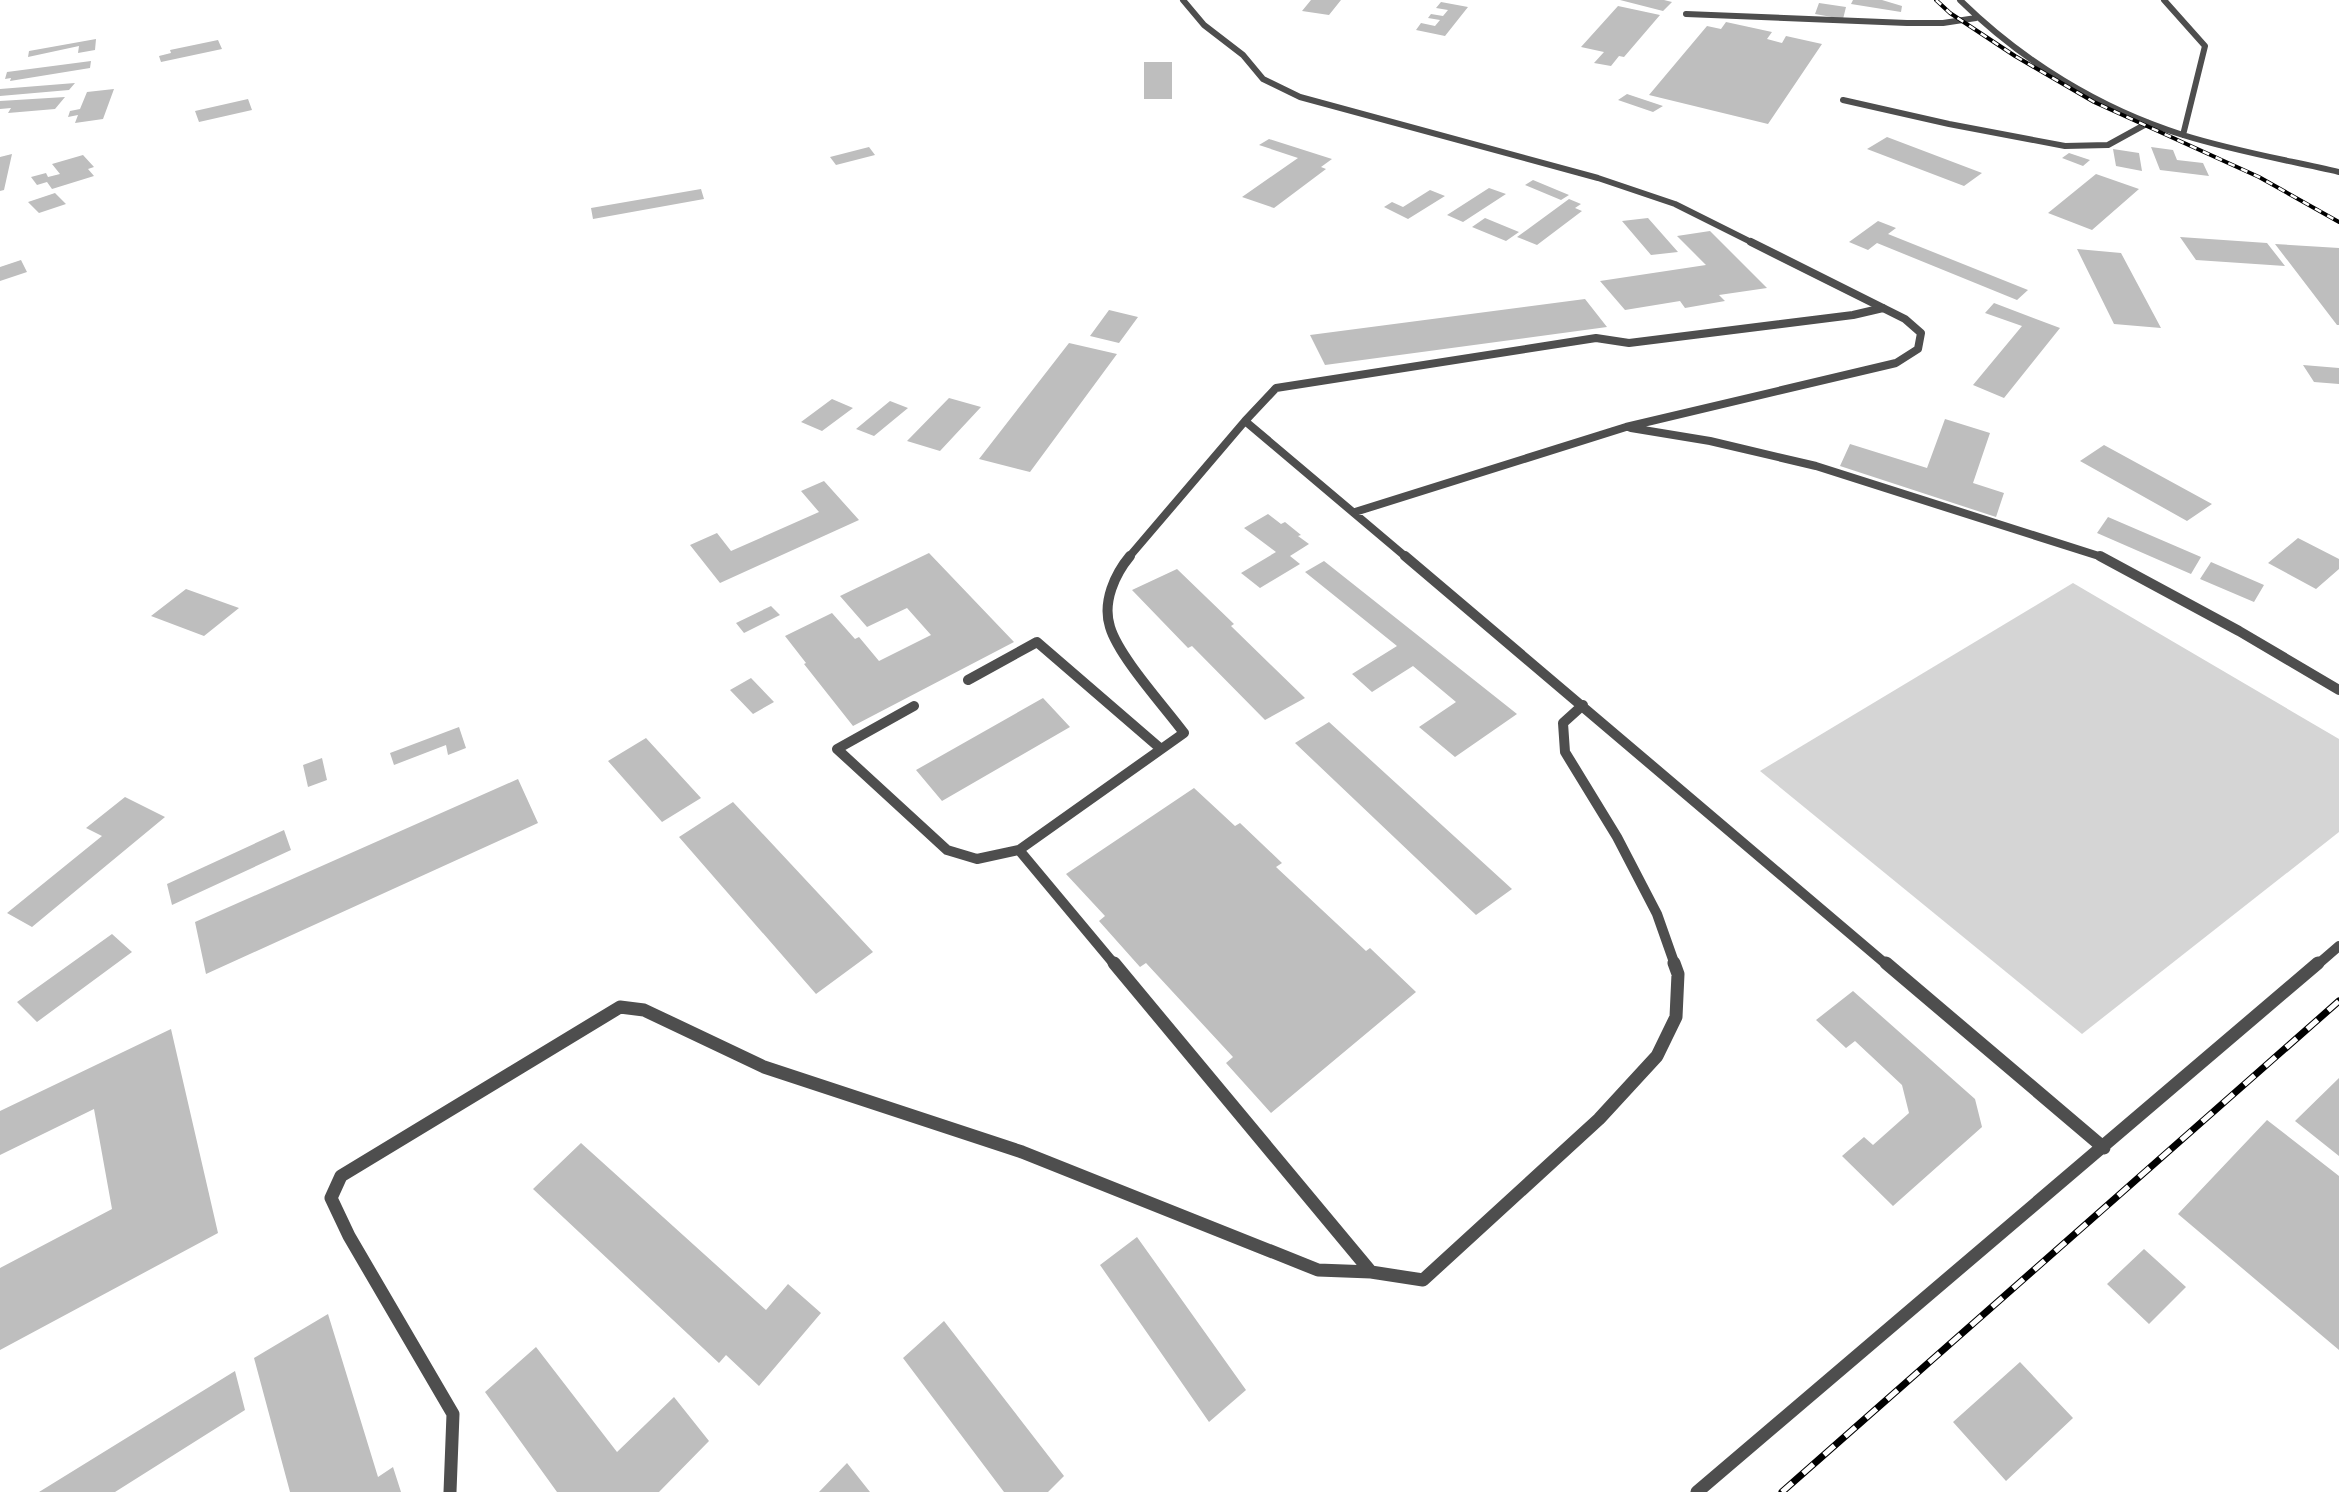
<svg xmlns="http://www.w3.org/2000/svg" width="2339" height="1492" font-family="Mulish,sans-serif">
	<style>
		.green { fill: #d5d5d5 }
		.building { fill: #bebebe }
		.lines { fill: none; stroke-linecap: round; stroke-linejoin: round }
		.service { stroke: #4e4e4e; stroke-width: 6 }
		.minor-far3 { stroke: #4e4e4e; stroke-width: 6 }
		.minor-far2 { stroke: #4e4e4e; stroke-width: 8 }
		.minor-far1 { stroke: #4e4e4e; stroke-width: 10 }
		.minor { stroke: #4e4e4e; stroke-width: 13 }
		.tertiary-far1 { stroke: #4e4e4e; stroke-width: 6 }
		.tertiary { stroke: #4e4e4e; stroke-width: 8 }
		.rail-far1-casing { stroke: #000; stroke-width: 4 }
		.rail-casing { stroke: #000; stroke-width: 7 }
		.rail-far1 { stroke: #fff; stroke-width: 2.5; stroke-dasharray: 7; stroke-linecap: butt }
		.rail { stroke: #fff; stroke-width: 5; stroke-dasharray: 14; stroke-linecap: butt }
	</style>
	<rect width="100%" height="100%" fill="#fff"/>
	<path class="green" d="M2073 583 2339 739V832L2082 1034 1760 771Z"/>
	<path class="building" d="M1311 0H1341L1329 15 1302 11Z
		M1620 0H1664L1672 2 1663 11Z
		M1853 0H1882L1902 6 1901 12 1851 4Z
		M1441 2 1468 7 1445 36 1416 30 1421 23 1435 26 1440 20 1428 18 1431 14 1443 16 1448 10 1436 8Z
		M1819 3 1846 7 1843 19 1815 14Z
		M1618 6 1660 15 1624 57 1619 56 1611 66 1594 63 1604 52 1581 47Z
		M1726 22 1772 32 1767 39 1782 43 1786 36 1822 44 1768 124 1649 95 1707 26 1721 29Z
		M96 39 95 50 78 53 79 46 28 57 29 51Z
		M218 40 222 49 161 62 159 56 171 53 170 50Z
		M91 61 90 68 10 81 11 78 5 79 7 72Z
		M1144 62H1172V99H1144Z
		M75 83 69 90 0 96V89Z
		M114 89 103 119 75 123 78 115 68 117 70 111 80 109 87 92Z
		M1627 94 1663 106 1653 112 1618 100Z
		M65 97 55 109 8 113 11 108 0 109V101Z
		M248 99 252 110 199 122 195 111Z
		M1887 137 1982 173 1964 186 1867 149Z
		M1269 139 1332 159 1321 167 1326 169 1274 208 1242 197 1298 158 1259 145Z
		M869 147 875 155 836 165 830 157Z
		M2151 147 2173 150 2177 160 2203 163 2209 176 2160 170Z
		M2113 149 2139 153 2142 171 2116 166Z
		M2069 153 2090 160 2083 166 2062 158Z
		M12 154 4 190 0 191V157Z
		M83 155 94 167 88 169 94 176 52 189 47 182 37 185 31 177 46 173 48 177 60 174 52 164Z
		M2096 174 2139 189 2092 230 2048 213Z
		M1533 180 1569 195 1561 200 1525 185Z
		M1489 188 1506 194 1463 222 1447 215Z
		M701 189 704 199 593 219 591 208Z
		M1430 190 1445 196 1408 219 1384 207 1392 202 1403 207Z
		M55 193 66 204 39 213 28 202Z
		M1569 199 1581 204 1575 208 1582 211 1537 245 1517 237Z
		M1485 218 1519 232 1506 241 1472 227Z
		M1648 218 1678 252 1651 255 1622 221Z
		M1878 221 1896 228 1888 234 2028 290 2017 300 1877 243 1868 250 1849 242Z
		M1710 231 1767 288 1719 295 1725 301 1685 308 1680 301 1625 310 1600 281 1706 265 1677 236Z
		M2180 237 2267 243 2285 266 2196 260Z
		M2275 244 2339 248V325H2337Z
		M2077 249 2121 253 2161 328 2114 324Z
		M21 260 27 272 0 281V267Z
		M1585 299 1607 327 1325 365 1310 335Z
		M1994 303 2060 328 2004 398 1973 385 2022 326 1985 313Z
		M1109 310 1138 317 1119 343 1090 336Z
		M1069 343 1117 354 1030 472 979 459Z
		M2303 365 2339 368V384L2314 382Z
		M949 398 981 407 940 451 907 441Z
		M832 399 853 408 822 431 801 422Z
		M890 401 908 408 874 436 856 429Z
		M1945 419 1990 433 1973 483 2004 493 1996 517 1840 466 1850 444 1927 468Z
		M2104 445 2212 504 2187 521 2080 461Z
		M824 481 859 520 720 583 690 545 717 533 731 551 819 512 801 491Z
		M1268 514 1281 524 1285 522 1301 535 1298 536 1309 544 1290 556 1300 564 1260 588 1241 573 1276 552 1244 528Z
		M2108 517 2201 557 2191 574 2097 533Z
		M2298 538 2339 559V569L2316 589 2268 563Z
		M929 553 1014 642 853 726 804 664 806 663 785 636 832 613 855 639 859 637 879 661 931 635 907 608 867 627 840 596Z
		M1324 561 1517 714 1455 757 1419 727 1456 702 1413 666 1372 692 1352 674 1397 646 1305 572Z
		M2211 562 2264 585 2254 602 2200 579Z
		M1177 569 1234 624 1231 626 1305 698 1265 720 1192 646 1188 648 1132 590Z
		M186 589 239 608 204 636 151 616Z
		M771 606 780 615 744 633 736 623Z
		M751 678 774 702 753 714 730 690Z
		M1043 698 1070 727 942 801 916 770Z
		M1329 722 1512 889 1476 915 1295 743Z
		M459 727 466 748 448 755 446 745 394 765 390 753Z
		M646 738 701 798 662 822 608 761Z
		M322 758 327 780 308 787 303 765Z
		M518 779 538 823 206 974 195 922Z
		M1194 788 1235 826 1240 823 1282 863 1276 867 1366 951 1370 948 1416 992 1271 1113 1226 1063 1233 1057 1146 963 1140 967 1099 921 1105 916 1066 874Z
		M125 797 165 817 32 927 7 913 102 836 86 828Z
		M733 802 873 952 816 994 679 837Z
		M284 830 291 850 172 905 167 884Z
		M112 934 132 952 37 1022 17 1002Z
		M1853 991 1975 1099 1982 1127 1893 1206 1842 1156 1864 1137 1873 1145 1909 1113 1902 1085 1855 1041 1846 1048 1816 1020Z
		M171 1029 218 1233 0 1350V1268L112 1209 94 1109 0 1155V1111Z
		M2339 1078V1156L2295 1121Z
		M2267 1120 2339 1176V1350L2178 1214Z
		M581 1143 766 1310 788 1284 821 1313 759 1386 726 1355 719 1363 533 1189Z
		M1137 1237 1246 1390 1209 1422 1100 1265Z
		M2144 1249 2186 1287 2149 1324 2107 1284Z
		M328 1314 378 1477 393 1467 401 1492H290L254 1358Z
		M944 1321 1064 1476 1048 1492H1004L903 1358Z
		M536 1347 617 1452 674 1397 709 1441 659 1492H557L485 1392Z
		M2020 1362 2073 1418 2006 1481 1953 1422Z
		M235 1371 245 1410 115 1492H39Z
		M847 1463 870 1492H819Z"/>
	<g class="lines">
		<path class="service" d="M1843 100 1949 124 2065 146 2108 145 2148 123"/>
		<path class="minor-far3" d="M1960 0C2022 61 2100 109 2183 135 2234 151 2287 160 2339 172
			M2164 0 2205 46 2183 135
			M1686 14 1907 23H1943L1976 18"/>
		<path class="minor-far2" d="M1631 428 1710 441 1816 466 2102 557
			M1355 512 1626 427 1896 363 1918 349 1921 333 1905 319 1883 308 1853 315 1629 343 1596 338 1276 388 1245 421 1406 557
			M1129 557 1245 421"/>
		<path class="minor-far1" d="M1405 556 1887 965
			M2100 556 2239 631 2339 690
			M968 680 1037 642 1161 749
			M1583 705 1563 723 1565 752 1617 837 1657 914 1675 965
			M914 706 837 749 947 850 977 859 1019 850
			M1115 965 1019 850 1184 733C1164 706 1119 657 1110 627 1102 602 1115 574 1130 556
			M2317 965 2339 946"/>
		<path class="minor" d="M1114 963 1371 1272
			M1886 963 2104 1148
			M450 1492 453 1414 349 1236 331 1198 341 1176 620 1007 644 1010 764 1067 1022 1152 1318 1270 1371 1272 1423 1280 1599 1119 1657 1056 1676 1017 1678 974 1674 963
			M1697 1492 2318 963"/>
		<path class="tertiary-far1" d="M1183 0 1204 25 1243 55 1263 79 1300 97 1598 178 1675 204 1753 243"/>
		<path class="tertiary" d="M1751 242 1883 308"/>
		<g class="rail-far1-casing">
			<path id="rail-far1" d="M1936 0 1950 13 2015 56 2094 102 2259 177 2339 222"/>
		</g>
		<g class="rail-casing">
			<path id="rail" d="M1782 1492 2339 1001"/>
		</g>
		<use href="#rail-far1" class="rail-far1"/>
		<use href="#rail" class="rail"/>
	</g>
</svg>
